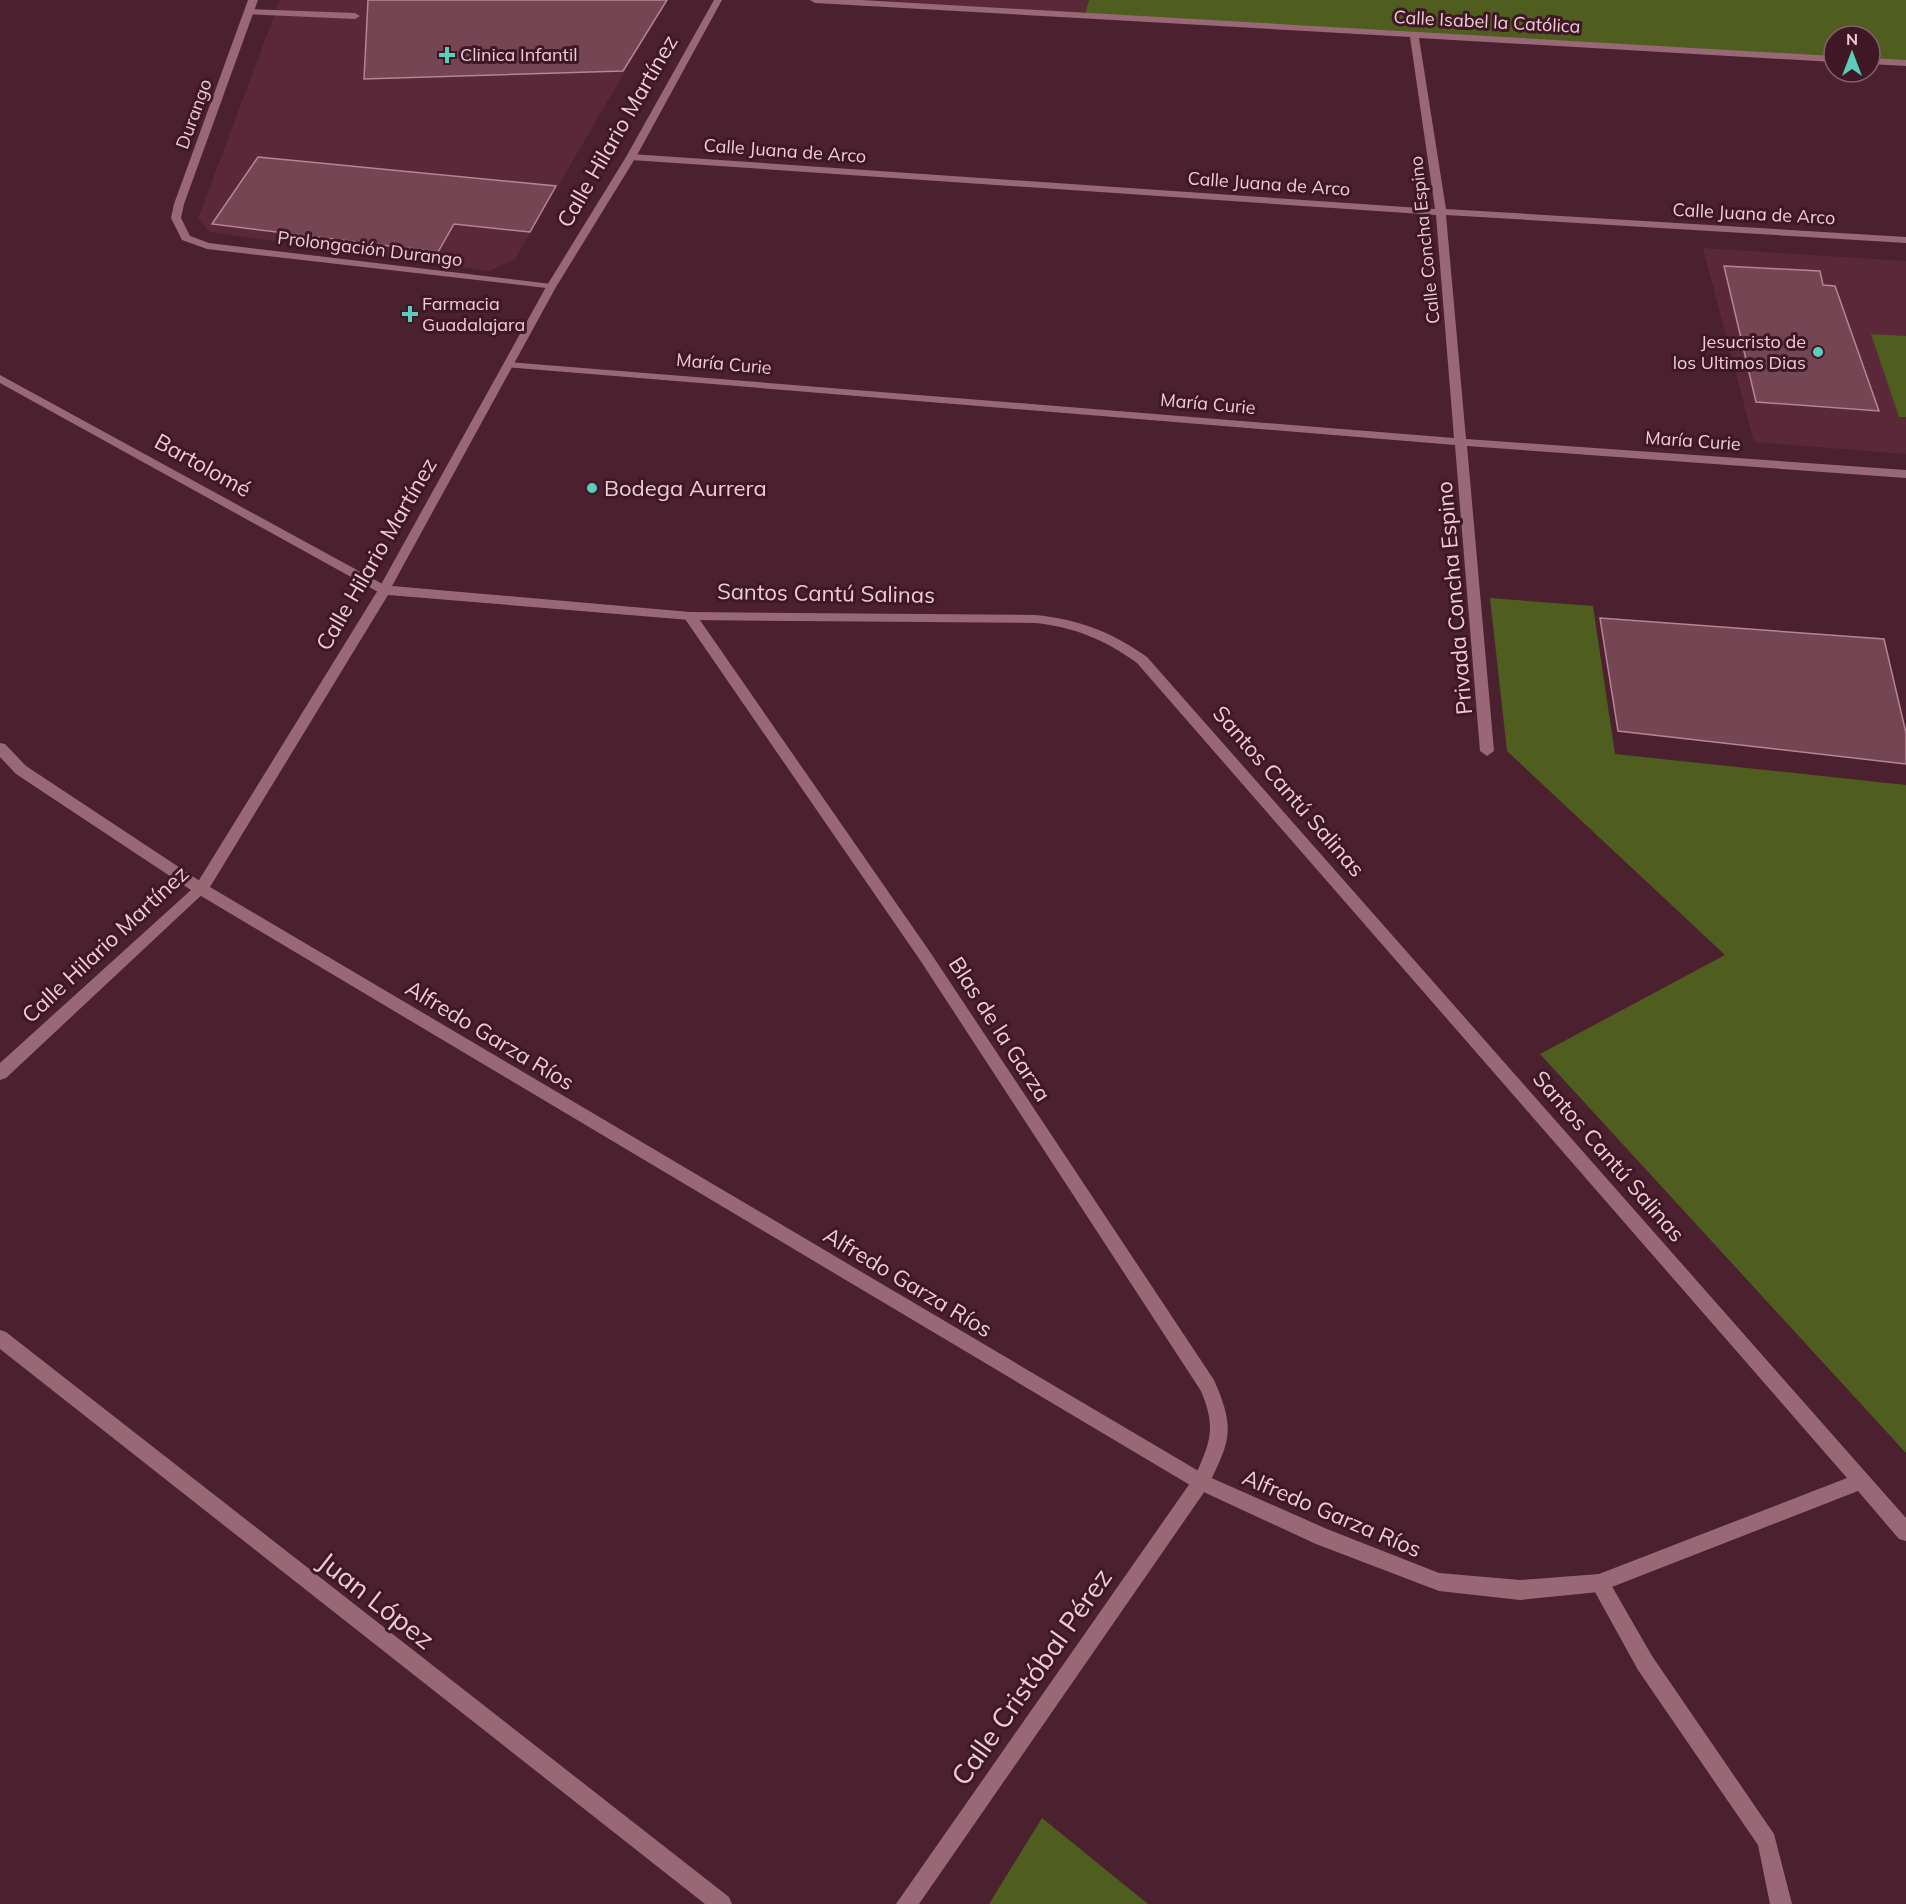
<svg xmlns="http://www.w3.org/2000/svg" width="1906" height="1904" font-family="Mulish,sans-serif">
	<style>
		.built { fill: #5a2838 }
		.green { fill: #4f5d1e }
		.building { fill: #744653; stroke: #b78492; stroke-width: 1.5 }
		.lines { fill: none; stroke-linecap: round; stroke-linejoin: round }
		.service { fill: #996876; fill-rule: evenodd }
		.minor { fill: #996876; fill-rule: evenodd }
		.tertiary { fill: #996876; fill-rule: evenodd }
		.poi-dot { fill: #5bcebb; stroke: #401725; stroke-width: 2 }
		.labels { text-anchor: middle; stroke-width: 6; stroke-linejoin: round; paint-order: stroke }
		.far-street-label { font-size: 18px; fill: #ebced5; stroke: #401725 }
		.far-poi-label { font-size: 18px; fill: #ebced5; stroke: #401725; text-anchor: start }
		.street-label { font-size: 22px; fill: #ebced5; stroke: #401725 }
		.poi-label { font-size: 22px; fill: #ebced5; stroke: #401725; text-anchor: start }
		.near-street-label { font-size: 27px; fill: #ebced5; stroke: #401725 }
	</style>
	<rect width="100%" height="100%" fill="#4c212f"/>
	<path class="built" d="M280 0H667L515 259 490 271 210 232 198 219Z
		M878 0H1089L1085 15Z
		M1703 248 1906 261V454L1754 442Z"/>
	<path class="green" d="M1089 0H1906V64L1870 62V36H1834V59L1085 15Z
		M1871 334 1906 336V417H1899Z
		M1490 598 1593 606 1615 754 1906 785V1453L1540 1054 1725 955 1507 751Z
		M1042 1818 1148 1904H989Z"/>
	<path class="building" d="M368 0H667L623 71 364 79Z
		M258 157 556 186 530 232 454 224 438 252 212 224Z
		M1724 266 1820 271 1823 285 1835 286 1879 411 1756 402Z
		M1600 618 1884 639 1906 733V764L1618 731Z"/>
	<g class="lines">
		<path class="service" d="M248 9 355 13 360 16 355 19 245 14V10Z
			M1599 1574 1606 1576 1652 1656 1774 1834 1792 1904H1770L1758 1845 1638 1670 1590 1583 1592 1576Z"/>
		<path class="minor" d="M248 0H258L184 204 181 218 190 236 209 243 551 284 556 287 555 289 207 249 182 240 171 218 174 204Z
			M810 0H862L1834 56V62L1419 38 1446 209 1906 237V243L1446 215 1466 439 1906 470V478L1467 446 1494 751 1487 756 1480 751 1455 445 504 367V363L508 362 1454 438 1436 215 631 160 626 157 631 154 1435 209 1410 37 815 3Z
			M1870 58 1906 60V66L1870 64Z
			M0 375 388 587 390 590 384 594 380 593 0 383Z
			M690 612 695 613 930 952 1214 1380C1236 1430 1230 1441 1207 1488L919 1904H896L1195 1476C1211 1441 1216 1427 1201 1391L920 960 685 619 684 616 685 613Z
			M0 743 5 744 26 766 206 885 208 889 6 1078 0 1080V1063L191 890 16 774 0 757Z
			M0 1330 6 1332 729 1897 732 1904H705L0 1349Z"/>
		<path class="tertiary" d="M714 0H722L636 157 556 287 392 586 690 612 1035 615C1078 619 1112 632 1147 657L1868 1475 1906 1518V1541L1899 1539 1858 1491 1599 1592 1520 1600 1439 1591 1316 1544 1195 1488 196 893 194 889 196 885 378 590 546 287 626 157ZM388 595 690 620 1035 623C1075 627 1105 640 1137 663L1847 1478 1599 1574 1520 1580 1439 1573 1327 1529 1207 1476 210 887Z"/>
	</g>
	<g class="poi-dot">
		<path d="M444 46h6v6h6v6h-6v6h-6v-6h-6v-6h6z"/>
		<path d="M407 305h6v6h6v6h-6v6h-6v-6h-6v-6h6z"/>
		<circle cx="1818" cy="352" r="6"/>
		<circle cx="592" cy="488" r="6"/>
	</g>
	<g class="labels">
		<g class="far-street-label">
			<text transform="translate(1487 22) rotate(3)" y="6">Calle Isabel la Católica</text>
			<text transform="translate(194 114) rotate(-70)" y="6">Durango</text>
			<text transform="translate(785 151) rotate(4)" y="6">Calle Juana de Arco</text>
			<text transform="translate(1269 184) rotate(4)" y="6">Calle Juana de Arco</text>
			<text transform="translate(1754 214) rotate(3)" y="6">Calle Juana de Arco</text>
			<text transform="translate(1425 240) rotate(-96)" y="6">Calle Concha Espino</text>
			<text transform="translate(370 249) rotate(7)" y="6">Prolongación Durango</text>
			<text transform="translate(724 364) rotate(5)" y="6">María Curie</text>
			<text transform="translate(1208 404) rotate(5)" y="6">María Curie</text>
			<text transform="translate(1693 441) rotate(4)" y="6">María Curie</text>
		</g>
		<g class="far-poi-label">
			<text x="460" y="61">Clinica Infantil</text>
			<text x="422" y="310">Farmacia<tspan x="422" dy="21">Guadalajara</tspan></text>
			<text x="1806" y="348" text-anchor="end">Jesucristo de<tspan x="1806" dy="21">los Ultimos Dias</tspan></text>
		</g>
		<g class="street-label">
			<text transform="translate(617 131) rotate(-60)" y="8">Calle Hilario Martínez</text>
			<text transform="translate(203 465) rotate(29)" y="8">Bartolomé</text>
			<text transform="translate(376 554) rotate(-60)" y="8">Calle Hilario Martínez</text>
			<text transform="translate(826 593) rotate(1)" y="8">Santos Cantú Salinas</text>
			<text transform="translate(1454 598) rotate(-95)" y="8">Privada Concha Espino</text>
			<text transform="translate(1289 791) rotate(49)" y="8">Santos Cantú Salinas</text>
			<text transform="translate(105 944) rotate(-43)" y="8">Calle Hilario Martínez</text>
			<text transform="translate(1000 1029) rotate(57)" y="8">Blas de la Garza</text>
			<text transform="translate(490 1035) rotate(31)" y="8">Alfredo Garza Ríos</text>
			<text transform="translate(1609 1156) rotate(49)" y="8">Santos Cantú Salinas</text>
			<text transform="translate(908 1282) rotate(31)" y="8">Alfredo Garza Ríos</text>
			<text transform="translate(1332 1513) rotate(23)" y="8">Alfredo Garza Ríos</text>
		</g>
		<g class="poi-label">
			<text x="604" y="496">Bodega Aurrera</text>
		</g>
		<g class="near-street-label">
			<text transform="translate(376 1601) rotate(38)" y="9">Juan López</text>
			<text transform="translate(1032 1677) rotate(-55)" y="9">Calle Cristóbal Pérez</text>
		</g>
	</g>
	<g transform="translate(1852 54)"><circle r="28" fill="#401725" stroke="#84606b" stroke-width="1.5"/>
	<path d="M0-4.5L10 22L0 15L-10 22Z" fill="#5bcebb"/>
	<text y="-9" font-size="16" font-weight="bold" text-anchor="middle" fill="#ebced5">N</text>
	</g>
</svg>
